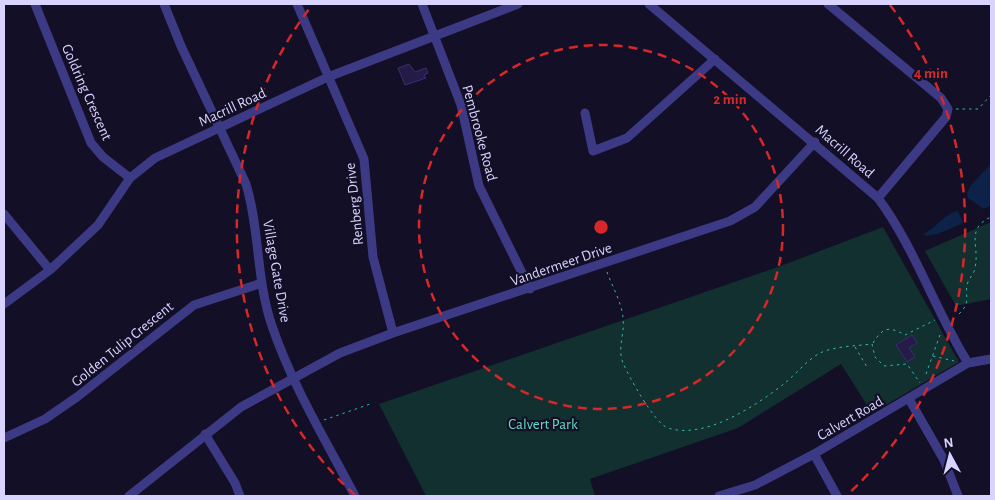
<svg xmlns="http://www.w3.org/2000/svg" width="995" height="500" font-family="'Alegreya Sans',sans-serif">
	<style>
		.green { fill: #12302f }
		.water { fill: #0c2248 }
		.building { fill: #241b47; stroke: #3b2d73 }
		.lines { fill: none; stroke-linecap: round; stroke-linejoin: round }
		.path { stroke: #2fb8b0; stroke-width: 1; stroke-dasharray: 2.5 4; stroke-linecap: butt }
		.minor { stroke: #3d3a85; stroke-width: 9 }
		.ring { fill: none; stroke: #d62828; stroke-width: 2.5; stroke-dasharray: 9 6 }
		.labels { text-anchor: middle; stroke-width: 4.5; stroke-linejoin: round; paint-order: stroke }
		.street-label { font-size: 15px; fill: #d9d4ff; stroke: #130f26 }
		.park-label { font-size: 15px; fill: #5fe0c0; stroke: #130f26 }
		.centre { fill: #d62828; stroke: #130f26; stroke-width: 2.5 }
		.ring-label { font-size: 15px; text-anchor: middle; font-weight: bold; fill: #d62828; stroke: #130f26; stroke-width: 4.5; stroke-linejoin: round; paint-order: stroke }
	</style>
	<rect width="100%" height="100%" fill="#130f26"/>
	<path class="green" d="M991 222V299L956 306 925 251Z
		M883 227 959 362 872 413 841 364 738 428 590 479 595 496H426L379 404 778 267Z"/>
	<path class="water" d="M991 164V205L984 209 968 198 967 193 971 185Z
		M958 211 963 222 961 224 938 234 925 236 924 234C936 228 945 213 958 211Z"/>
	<path class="building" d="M409 64 415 72 426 68 428 73 424 75 426 78 405 85 398 68Z
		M912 335 917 343 909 348 915 357 907 362 896 345Z"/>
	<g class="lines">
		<path class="path" d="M956 109H978L991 95
			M607 272C612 286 622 303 623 318 625 334 617 348 623 363 629 377 655 424 668 428 705 440 757 405 785 383 796 374 807 360 820 353 835 346 856 346 872 344L875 357 884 366 907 364 920 383
			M959 314C973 300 963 296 968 282 970 277 974 274 975 268 980 246 965 229 991 217
			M873 343C883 327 889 326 905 335L935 320
			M855 347 867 367
			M933 356 954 361
			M926 374 941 332
			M324 420 373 403"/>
		<path class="minor" d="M35 4 91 143 103 157 130 178
			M164 4 181 46 246 184C260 230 256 280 272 326 292 385 326 441 355 496
			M297 4 364 159 373 257 393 333
			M422 4 461 105 479 186 530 289
			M649 4 878 198C915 248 935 310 968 363
			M828 4 941 98 948 109 946 117 878 198
			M585 113 593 151 627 138 715 59
			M4 214 50 270
			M4 304 50 270 98 225 130 178 155 158 328 77 518 4
			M909 399 944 460 958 496
			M205 434 235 483 240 496
			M4 438 45 419 77 397 194 305 262 283
			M814 454 837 496
			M129 496 241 407 340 353 393 333 730 221 755 207 815 142
			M719 496 755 485 814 454 968 363 991 359"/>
	</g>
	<g class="ring">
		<circle cx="601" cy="227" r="182"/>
		<path d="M355 495A364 364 0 0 1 312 5M890 5A364 364 0 0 1 847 495"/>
	</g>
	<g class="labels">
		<g class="street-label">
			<text transform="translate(87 92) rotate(66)" y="5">Goldring Crescent</text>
			<text transform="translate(232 107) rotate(-25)" y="5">Macrill Road</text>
			<text transform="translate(480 133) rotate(75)" y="5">Pembrooke Road</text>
			<text transform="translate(845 151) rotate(41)" y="5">Macrill Road</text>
			<text transform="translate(354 204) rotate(-96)" y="5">Renberg Drive</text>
			<text transform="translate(561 264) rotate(-19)" y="5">Vandermeer Drive</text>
			<text transform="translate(277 271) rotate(80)" y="5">Village Gate Drive</text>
			<text transform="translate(122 344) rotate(-39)" y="5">Golden Tulip Crescent</text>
			<text transform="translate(850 418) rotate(-30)" y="5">Calvert Road</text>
		</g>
		<g class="park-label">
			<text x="543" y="429">Calvert Park</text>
		</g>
	</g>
	<circle cx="601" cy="227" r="8" class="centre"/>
	<g class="ring-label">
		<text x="931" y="78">4 min</text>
		<text x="730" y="104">2 min</text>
	</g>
	<rect width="995" height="500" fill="none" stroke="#d9d4ff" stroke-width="10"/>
	<g transform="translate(950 455) rotate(353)" stroke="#130f26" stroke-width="4" paint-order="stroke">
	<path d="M0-4L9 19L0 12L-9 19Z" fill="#d9d4ff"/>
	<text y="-8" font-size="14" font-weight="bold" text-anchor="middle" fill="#d9d4ff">N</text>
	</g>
</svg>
